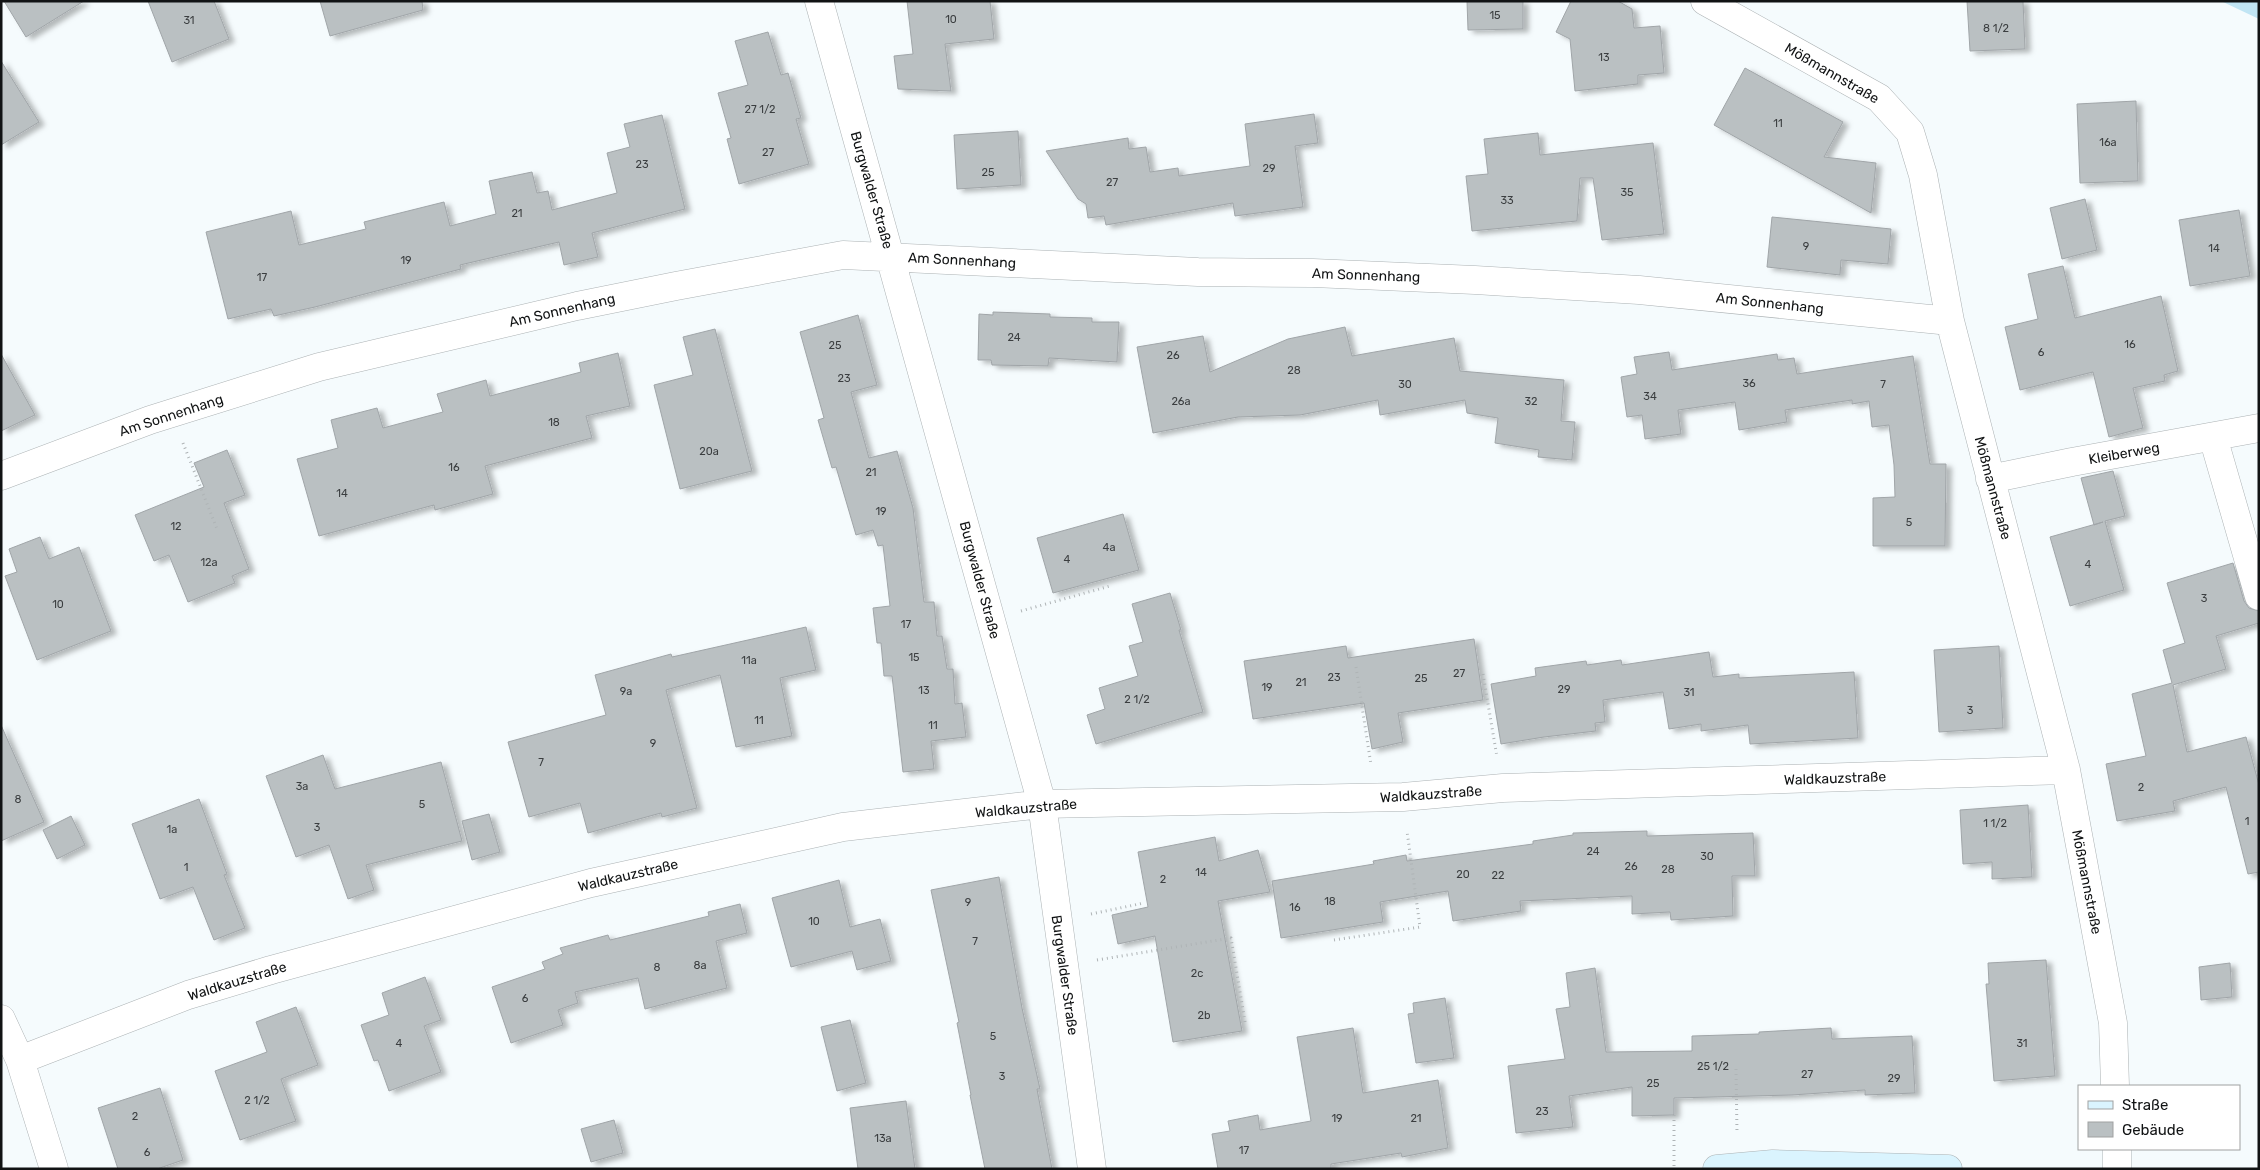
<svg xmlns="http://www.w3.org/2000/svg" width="2260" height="1170" font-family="Rubik,sans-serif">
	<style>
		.park { fill: #c1e5f4 }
		.building { fill: #bac0c2; stroke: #a0a5a8; filter: url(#shadow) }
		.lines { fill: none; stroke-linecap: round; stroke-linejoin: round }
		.street-casing { stroke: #acb2b4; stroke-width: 29 }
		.secondary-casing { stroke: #acb2b4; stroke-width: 29 }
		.path { stroke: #afb4b6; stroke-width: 3; stroke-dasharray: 1 4; stroke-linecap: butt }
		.street { stroke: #fff; stroke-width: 28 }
		.secondary { stroke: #daf4fe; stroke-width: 28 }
		.labels { text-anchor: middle; stroke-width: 5; stroke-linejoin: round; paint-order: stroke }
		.number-label { font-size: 11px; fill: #3b3e40 }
		.street-label { font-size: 14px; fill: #111314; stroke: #fff }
	</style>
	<defs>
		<filter id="shadow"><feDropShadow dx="5.5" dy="3" stdDeviation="2.5" flood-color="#0004"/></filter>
	</defs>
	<rect width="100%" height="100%" fill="#f5fbfd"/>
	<path class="park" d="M2221 1H2259V19Z"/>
	<path class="building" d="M4 1H84L26 37Z
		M148 1H214L229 39 172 62Z
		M320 1H422L423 10 330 36Z
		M907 1H990L994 39 945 44 951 91 898 89 894 56 913 54Z
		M1467 1H1523V29L1468 30Z
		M1571 1H1618L1632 9 1634 28 1660 26 1664 73 1638 75V84L1575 91 1570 39 1556 32Z
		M1967 1H2023L2025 49 1970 51Z
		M768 32 781 75 788 73 801 118 796 119 809 164 739 184 727 139 731 138 718 93 748 85 735 41Z
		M1 61 39 122 1 145Z
		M1745 68 1843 122 1824 157 1876 163 1871 213 1714 125Z
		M2136 101 2138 181 2080 183 2077 104Z
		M1314 114 1318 143 1295 146 1303 207 1235 216 1233 203 1106 225 1104 216 1088 218 1086 204 1078 199 1046 151 1128 138 1129 149 1146 147 1150 172 1178 168 1179 176 1250 166 1245 124Z
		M662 115 685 209 592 233 598 257 564 265 559 242 460 265 461 269 315 307 274 316 271 309 228 319 206 232 291 211 299 245 366 229 364 222 444 202 450 226 496 214 489 181 532 172 537 193 548 191 552 210 617 193 607 153 630 147 624 124Z
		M1018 131 1021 185 957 189 954 135Z
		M1538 133 1540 155 1653 143 1664 234 1602 240 1593 178H1580L1577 221 1472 231 1466 176 1488 174 1484 139Z
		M2085 199 2097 250 2062 259 2050 208Z
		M2239 210 2250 276 2190 286 2179 220Z
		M1772 217 1891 229 1888 264 1841 260 1840 275 1767 267Z
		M2063 266 2075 318 2161 296 2178 371 2164 375 2165 381 2133 388 2143 428 2109 437 2093 372 2020 390 2005 327 2038 319 2028 274Z
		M993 312 1050 314V317L1092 318V322H1119L1117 362 1049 358 1048 366 992 365 991 360H978L979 314 993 315Z
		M858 315 877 385 851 392 869 458 897 451 913 508 924 602H934L937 636H942L947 669H953L955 704 962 703 966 737 931 741 934 769 903 772 892 676H884L881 643H877L873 608 890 606 883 545 878 546 873 530 856 535 836 467 832 468 818 420 824 418 800 332Z
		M1345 327 1352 356 1454 338 1460 371 1564 380 1561 421 1575 422 1572 460 1538 457 1539 450 1495 443 1498 418 1467 413 1465 400 1380 415 1378 400 1300 415 1238 417 1153 433 1137 347 1203 336 1210 372 1288 339Z
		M715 329 752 471 680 489 654 385 693 375 683 337Z
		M1669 352 1672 370 1777 354 1778 360 1794 358 1797 374 1913 356 1930 464H1946L1945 546H1873V498L1895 497 1894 465 1889 425 1872 427 1869 401 1852 404V400L1785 410 1787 422 1739 430 1735 402 1678 410 1681 434 1645 439 1642 415 1627 417 1621 377 1637 374 1634 357Z
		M618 353 630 406 586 416 592 438 485 466 493 494 435 510 434 505 319 536 297 459 338 448 331 420 377 408 383 428 443 412 437 394 486 380 490 396 581 372 579 363Z
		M1 354 35 415 1 431Z
		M227 450 245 495 224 503 249 569 232 576 235 583 188 602 169 555 154 561 135 515 204 487 194 463Z
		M2113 471 2125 516 2105 521 2124 590 2070 606 2050 537 2103 522 2094 525 2081 478Z
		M1123 514 1139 570 1053 593 1037 538Z
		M40 537 49 559 79 547 111 631 37 660 5 576 17 572 9 549Z
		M2233 563 2244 601 2249 608 2259 611V623L2216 636 2226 669 2173 685 2187 752 2246 737 2259 785V872L2248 874 2226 787 2173 801 2175 811 2117 821 2106 764 2146 756 2132 694 2172 683 2163 650 2185 643 2167 583Z
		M1170 593 1181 630H1179L1203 712 1096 744 1087 715 1105 709 1099 688 1138 676 1129 646 1143 642 1132 604Z
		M806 627 816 670 780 678 792 736 736 747 720 675 666 690 697 808 662 817 661 813 588 833 580 803 529 817 508 742 606 715 595 675 671 654 672 657Z
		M1474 639 1483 700 1398 713 1403 742 1372 749 1364 703 1253 719 1244 661 1346 646 1348 658Z
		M1999 646 2003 728 1939 732 1934 650Z
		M1709 652 1713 677 1739 674V678L1854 672 1858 738 1750 744 1748 725 1701 731V724L1669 729 1663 692 1603 700 1605 722 1595 723 1596 731 1544 737 1501 744 1491 684 1536 676 1535 668 1586 661 1587 665 1621 660 1622 665Z
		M1 725 44 822 1 841Z
		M323 755 335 789 441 762 462 841 366 865 374 890 348 899 329 845 296 857 266 776Z
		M199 799 227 874 224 875 245 928 214 940 193 887 160 899 132 824Z
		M2028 805 2032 877 1992 879V862L1963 864 1960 810Z
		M489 814 500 852 472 860 462 821Z
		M71 816 85 845 57 859 43 830Z
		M1647 831V836L1753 833 1755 876H1732L1733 916 1671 920 1670 912 1632 914V896L1520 901 1521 911 1453 921 1448 891 1380 902 1383 922 1281 938 1272 881 1374 864 1373 861 1406 855 1407 861 1533 844V841L1573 835V833Z
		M1215 837 1219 861 1258 850 1270 892 1218 901 1242 1031 1173 1042 1155 936 1118 944 1112 915 1148 907 1138 852Z
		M999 877 1022 1008 1040 1089H1037L1052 1169H985L970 1095H971L957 1023 959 1022 931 890Z
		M839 880 850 927 880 919 891 961 857 970 852 951 791 967 772 898Z
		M740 904 747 933 716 941 727 988 645 1009 638 978 575 992 578 1003 558 1010 563 1025 511 1043 492 987 545 969 542 962 563 954 560 948 608 935 610 940 709 916 708 912Z
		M2046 960 2055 1076 1994 1081 1986 984H1989L1988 963Z
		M2230 963 2232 997 2201 1000 2199 967Z
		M1595 968 1606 1052 1692 1051V1036L1759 1034V1032L1831 1028 1832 1039 1912 1036 1915 1093 1865 1095V1090L1792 1095 1674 1098V1115L1632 1116V1087L1569 1096 1573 1127 1516 1133 1508 1066 1565 1059 1556 1009 1570 1007 1566 973Z
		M425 977 441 1020 424 1026 441 1072 389 1091 378 1060 374 1061 361 1025 389 1015 382 993Z
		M1445 998 1454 1058 1416 1063 1408 1014 1414 1013 1413 1003Z
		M296 1007 318 1065 281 1079 296 1121 240 1140 215 1071 267 1052 256 1022Z
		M850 1020 866 1083 837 1091 821 1027Z
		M1353 1028 1363 1093 1438 1080 1448 1148 1402 1157 1401 1153 1331 1164V1169H1218L1212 1134 1230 1131 1228 1121 1258 1115 1260 1130 1311 1121 1297 1037Z
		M160 1088 183 1160 157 1169H118L98 1108Z
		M906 1101 915 1169H858L850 1108Z
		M614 1120 623 1153 591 1162 581 1129Z"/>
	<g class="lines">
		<g class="street-casing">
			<path id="street" d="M819 1 1042 804 1092 1169
				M1705 1 1879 98 1910 132 1923 175 1950 321 2066 770 2113 1023 2115 1086
				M2213 437 2259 596
				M1 476 150 420 319 367 577 306 676 286 843 255 1198 272 1313 273 1475 280 1639 290 1950 321
				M1990 479 2072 462 2259 428
				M1 1019 20 1060 54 1169
				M20 1060 188 995 271 970 591 883 843 827 1042 804 1403 797 1503 788 2066 770
				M2117 1149V1169"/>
		</g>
		<g class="secondary-casing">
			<path id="secondary" d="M1717 1169 1773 1164 1948 1169"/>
		</g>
		<path class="path" d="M183 443 217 529
			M1021 611 1110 586
			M1356 667 1371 765
			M1483 674 1497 757
			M1091 914 1144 903
			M1334 940 1420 927 1407 831
			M1097 960 1231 938 1245 1022
			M1736 1069 1737 1133
			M1674 1115V1169"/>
		<use href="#street" class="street"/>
		<use href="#secondary" class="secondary"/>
	</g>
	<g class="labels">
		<g class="number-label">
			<text x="1495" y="19">15</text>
			<text x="951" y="23">10</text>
			<text x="189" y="24">31</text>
			<text x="1996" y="32">8 1/2</text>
			<text x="1604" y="61">13</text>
			<text x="760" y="113">27 1/2</text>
			<text x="1778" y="127">11</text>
			<text x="2108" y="146">16a</text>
			<text x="768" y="156">27</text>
			<text x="642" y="168">23</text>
			<text x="1269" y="172">29</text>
			<text x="988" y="176">25</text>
			<text x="1112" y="186">27</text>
			<text x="1627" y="196">35</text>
			<text x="1507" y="204">33</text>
			<text x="517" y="217">21</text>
			<text x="1806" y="250">9</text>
			<text x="2214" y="252">14</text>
			<text x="406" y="264">19</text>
			<text x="262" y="281">17</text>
			<text x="1014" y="341">24</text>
			<text x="2130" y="348">16</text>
			<text x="835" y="349">25</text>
			<text x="2041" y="356">6</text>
			<text x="1173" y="359">26</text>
			<text x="1294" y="374">28</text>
			<text x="844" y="382">23</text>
			<text x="1749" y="387">36</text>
			<text x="1405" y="388">30</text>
			<text x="1883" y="388">7</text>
			<text x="1650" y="400">34</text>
			<text x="1181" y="405">26a</text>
			<text x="1531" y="405">32</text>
			<text x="554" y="426">18</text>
			<text x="709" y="455">20a</text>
			<text x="454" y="471">16</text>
			<text x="871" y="476">21</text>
			<text x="342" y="497">14</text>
			<text x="881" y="515">19</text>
			<text x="1909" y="526">5</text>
			<text x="176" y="530">12</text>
			<text x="1109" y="551">4a</text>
			<text x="1067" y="563">4</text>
			<text x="209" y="566">12a</text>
			<text x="2088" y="568">4</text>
			<text x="2204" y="602">3</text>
			<text x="58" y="608">10</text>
			<text x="906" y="628">17</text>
			<text x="914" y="661">15</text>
			<text x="749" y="664">11a</text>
			<text x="1459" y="677">27</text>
			<text x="1334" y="681">23</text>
			<text x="1421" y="682">25</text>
			<text x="1301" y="686">21</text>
			<text x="1267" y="691">19</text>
			<text x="1564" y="693">29</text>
			<text x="924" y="694">13</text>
			<text x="626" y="695">9a</text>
			<text x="1689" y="696">31</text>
			<text x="1137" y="703">2 1/2</text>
			<text x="1970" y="714">3</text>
			<text x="759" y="724">11</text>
			<text x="933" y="729">11</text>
			<text x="653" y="747">9</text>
			<text x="541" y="766">7</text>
			<text x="302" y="790">3a</text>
			<text x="2141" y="791">2</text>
			<text x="18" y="803">8</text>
			<text x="422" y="808">5</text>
			<text x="2247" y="825">1</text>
			<text x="1995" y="827">1 1/2</text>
			<text x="317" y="831">3</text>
			<text x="172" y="833">1a</text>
			<text x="1593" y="855">24</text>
			<text x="1707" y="860">30</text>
			<text x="1631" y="870">26</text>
			<text x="186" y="871">1</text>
			<text x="1668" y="873">28</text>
			<text x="1201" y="876">14</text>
			<text x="1463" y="878">20</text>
			<text x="1498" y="879">22</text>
			<text x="1163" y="883">2</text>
			<text x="1330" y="905">18</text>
			<text x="968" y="906">9</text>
			<text x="1295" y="911">16</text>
			<text x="814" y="925">10</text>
			<text x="975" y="945">7</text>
			<text x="700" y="969">8a</text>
			<text x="657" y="971">8</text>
			<text x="1197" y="977">2c</text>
			<text x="525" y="1002">6</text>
			<text x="1204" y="1019">2b</text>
			<text x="993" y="1040">5</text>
			<text x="399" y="1047">4</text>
			<text x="2022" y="1047">31</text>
			<text x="1713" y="1070">25 1/2</text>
			<text x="1807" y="1078">27</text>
			<text x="1002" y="1080">3</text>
			<text x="1894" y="1082">29</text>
			<text x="1653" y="1087">25</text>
			<text x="257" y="1104">2 1/2</text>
			<text x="1542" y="1115">23</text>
			<text x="135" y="1120">2</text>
			<text x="1337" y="1122">19</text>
			<text x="1416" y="1122">21</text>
			<text x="883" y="1142">13a</text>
			<text x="1244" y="1154">17</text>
			<text x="147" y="1156">6</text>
		</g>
		<g class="street-label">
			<text transform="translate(1832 73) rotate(30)" y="5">Mößmannstraße</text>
			<text transform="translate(872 190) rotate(74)" y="5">Burgwalder Straße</text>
			<text transform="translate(962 260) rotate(3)" y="5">Am Sonnenhang</text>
			<text transform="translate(1366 275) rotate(2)" y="5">Am Sonnenhang</text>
			<text transform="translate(1770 303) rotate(6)" y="5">Am Sonnenhang</text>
			<text transform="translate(562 310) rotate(-13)" y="5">Am Sonnenhang</text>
			<text transform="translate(171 415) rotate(-18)" y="5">Am Sonnenhang</text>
			<text transform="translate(2124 453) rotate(-10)" y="5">Kleiberweg</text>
			<text transform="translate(1993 488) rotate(75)" y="5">Mößmannstraße</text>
			<text transform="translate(980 580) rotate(75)" y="5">Burgwalder Straße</text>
			<text transform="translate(1835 778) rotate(-2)" y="5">Waldkauzstraße</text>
			<text transform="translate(1431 794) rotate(-4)" y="5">Waldkauzstraße</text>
			<text transform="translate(1026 808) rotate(-5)" y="5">Waldkauzstraße</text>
			<text transform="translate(628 875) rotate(-13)" y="5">Waldkauzstraße</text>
			<text transform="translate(2087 882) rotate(79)" y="5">Mößmannstraße</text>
			<text transform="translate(1065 975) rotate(82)" y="5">Burgwalder Straße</text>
			<text transform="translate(237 981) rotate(-17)" y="5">Waldkauzstraße</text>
		</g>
	</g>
	<rect width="2260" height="1170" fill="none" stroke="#111314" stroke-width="5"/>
	<rect x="2078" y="1085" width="162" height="65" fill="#ffffff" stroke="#a0a1a1"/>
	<rect x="2088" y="1101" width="25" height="8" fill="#daf4fe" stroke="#a0a1a1"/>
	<text x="2122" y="1110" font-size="15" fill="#111314">Straße</text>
	<rect x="2088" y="1122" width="25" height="15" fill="#bac0c2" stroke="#a0a1a1"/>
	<text x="2122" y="1135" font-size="15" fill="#111314">Gebäude</text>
</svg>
